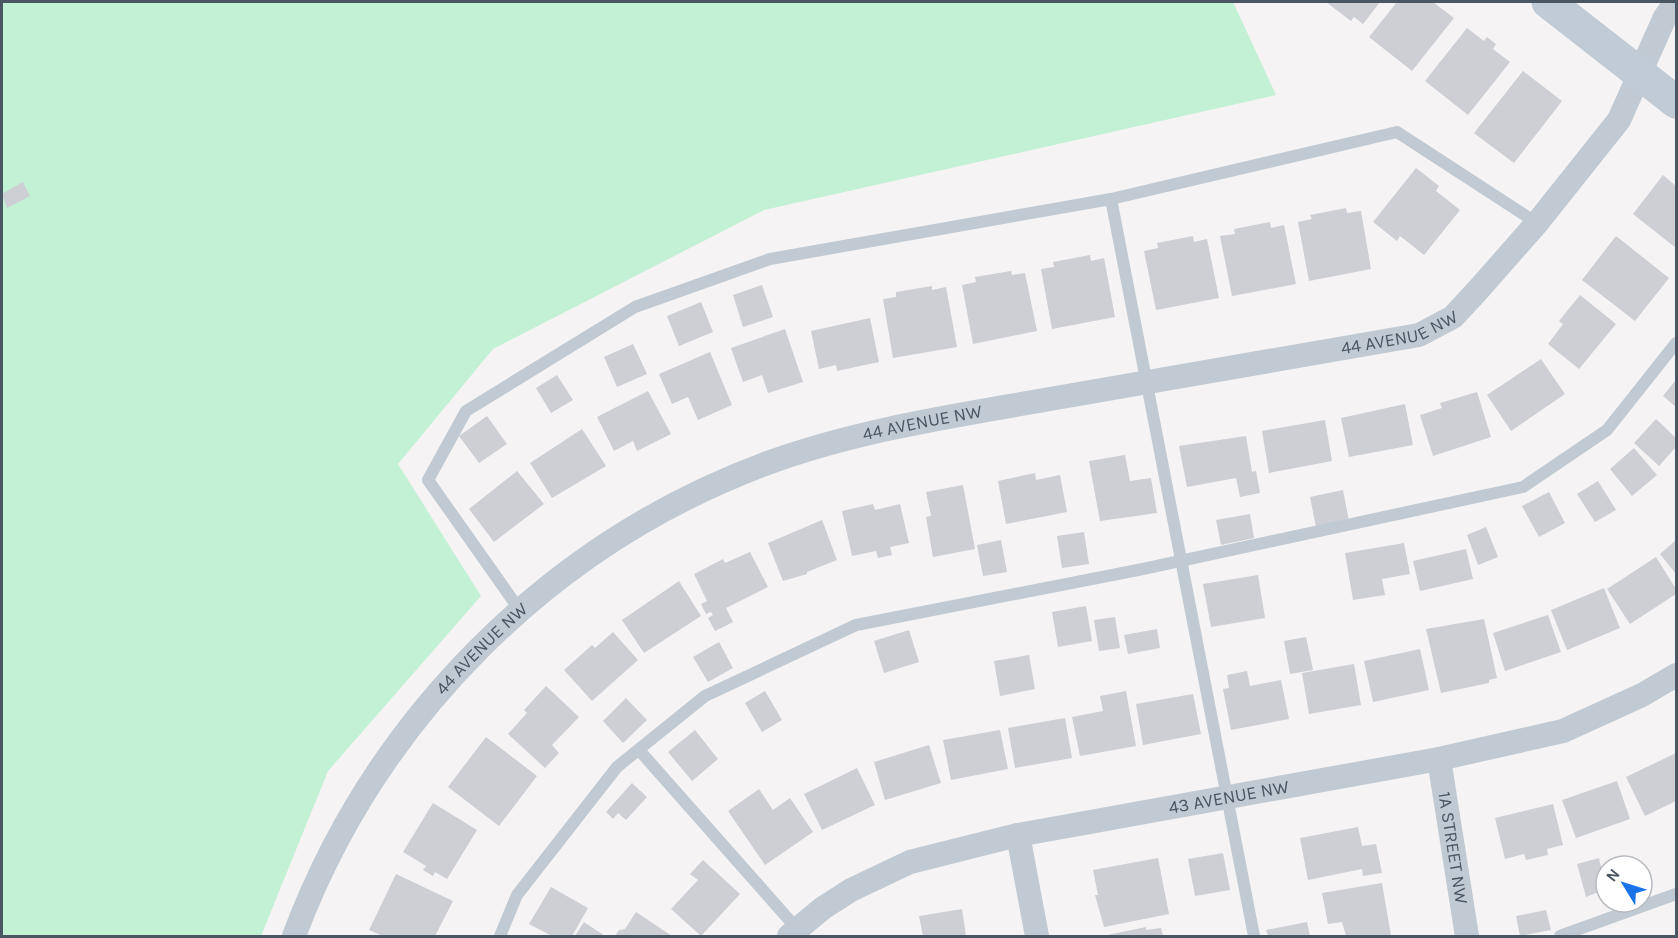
<svg xmlns="http://www.w3.org/2000/svg" width="1678" height="938" font-family="Karla,sans-serif">
	<style>
		.green { fill: #c3f1d5 }
		.building { fill: #cdcfd5 }
		.lines { fill: none; stroke-linecap: round; stroke-linejoin: round }
		.service { stroke: #c1cad2; stroke-width: 12 }
		.minor { stroke: #c1cad2; stroke-width: 24 }
		.secondary { stroke: #c1cbd6; stroke-width: 33 }
		.labels { text-anchor: middle; stroke-width: 5; stroke-linejoin: round; paint-order: stroke }
		.street-label { font-size: 18px; fill: #4a5661; stroke: #fff }
	</style>
	<rect width="100%" height="100%" fill="#f5f3f3"/>
	<path class="green" d="M2 2H1233L1276 95 764 210 493 349 398 464 481 596 328 771 261 936H2Z"/>
	<path class="building" d="M1326 2H1380L1363 24 1354 17 1351 21Z
		M1397 2H1433L1454 18 1412 71 1369 37Z
		M1467 28 1484 41 1487 37 1496 44 1493 49 1510 62 1468 115 1425 81Z
		M1523 71 1562 101 1514 163 1474 133Z
		M1416 168 1439 186 1436 191 1460 210 1424 255 1400 236 1397 241 1373 222Z
		M1663 175 1676 186V248L1633 214Z
		M23 182 30 196 7 208 2 194Z
		M1346 208 1347 213 1361 211 1371 269 1309 281 1298 222 1312 219 1310 215Z
		M1270 222 1271 228 1284 225 1296 284 1232 296 1220 236 1235 234 1234 229Z
		M1193 236 1194 242 1207 239 1219 298 1156 310 1144 251 1158 248 1157 243Z
		M1616 236 1669 278 1635 321 1582 280Z
		M1090 255 1091 261 1104 258 1115 317 1052 329 1041 269 1054 267 1053 262Z
		M1011 271 1012 275 1025 273 1037 331 973 344 962 285 976 282 975 277Z
		M762 285 773 317 743 327 733 295Z
		M932 286V290L946 287 957 347 893 358 883 299 896 297V292Z
		M1580 295 1616 324 1579 369 1548 344 1563 324 1559 321Z
		M701 302 713 332 679 346 667 316Z
		M870 318 879 362 837 371 836 365 819 369 811 331Z
		M785 329 803 382 768 393 762 375 743 382 731 348Z
		M633 344 647 374 617 387 604 357Z
		M710 352 732 405 698 420 688 397 672 404 659 374Z
		M1541 359 1565 394 1511 431 1487 395Z
		M557 375 573 400 551 413 536 388Z
		M1675 381 1676 382V407L1663 396Z
		M648 391 671 434 637 451 633 441 614 451 597 417Z
		M1477 392 1491 437 1433 456 1420 415 1442 408 1440 403Z
		M1405 404 1413 445 1349 457 1341 418Z
		M487 416 507 444 479 463 459 436Z
		M1656 419 1676 438V447L1659 466 1634 443Z
		M1325 420 1332 461 1269 473 1262 431Z
		M582 429 606 466 552 498 530 463Z
		M1246 436 1252 472 1256 471 1260 493 1240 497 1236 478 1187 487 1179 446Z
		M1634 448 1657 475 1632 496 1610 469Z
		M1125 455 1130 481 1151 478 1157 513 1100 521 1089 461Z
		M517 471 544 504 494 542 469 509Z
		M1035 473 1036 480 1060 475 1067 512 1006 524 998 481Z
		M1598 481 1616 510 1595 522 1577 494Z
		M963 485 975 549 933 557 926 517 931 516 926 492Z
		M1343 490 1349 521 1316 527 1310 497Z
		M1549 492 1565 523 1539 537 1522 506Z
		M873 504 875 510 900 504 909 543 890 547 892 555 878 558 876 551 852 556 842 511Z
		M1250 514 1254 538 1221 545 1216 520Z
		M822 520 837 560 807 572V574L783 581 768 543Z
		M1486 527 1498 557 1478 565 1467 535Z
		M1084 532 1089 564 1062 568 1057 536Z
		M1001 540 1007 572 983 576 977 545Z
		M1676 540V574L1660 554Z
		M1404 543 1410 574 1382 579 1385 595 1353 600 1345 553Z
		M1466 549 1473 579 1420 591 1413 561Z
		M750 552 768 587 726 608 733 622 715 631 708 618 713 615 711 612 706 614 701 604 707 601 694 574 723 559 725 563Z
		M1656 557 1676 589V594L1630 624 1607 589Z
		M1258 575 1265 618 1211 627 1203 584Z
		M679 581 701 616 644 653 622 620Z
		M1604 588 1620 628 1567 650 1551 610Z
		M1086 606 1092 641 1058 647 1052 612Z
		M1548 615 1561 652 1505 671 1493 633Z
		M1115 617 1120 648 1099 651 1094 620Z
		M1484 619 1497 678 1489 680V683L1441 693 1426 629Z
		M1157 629 1160 648 1128 654 1124 635Z
		M909 630 919 662 884 673 874 641Z
		M613 632 638 660 592 701 564 670 592 645 595 648Z
		M1306 637 1313 670 1290 674 1284 641Z
		M719 642 733 668 708 682 693 657Z
		M1420 649 1429 690 1373 702 1364 661Z
		M1029 655 1035 689 1000 696 994 661Z
		M1354 664 1361 705 1309 714 1302 673Z
		M1247 671 1250 686 1281 680 1289 719 1231 730 1223 689 1229 688 1227 675Z
		M546 686 579 717 552 745 559 753 545 768 508 734 527 713 524 710Z
		M765 691 782 720 762 732 745 703Z
		M1126 691 1136 746 1080 756 1072 717 1103 711 1100 696Z
		M1193 694 1201 734 1143 745 1136 704Z
		M626 698 647 720 623 743 603 721Z
		M1065 718 1072 758 1015 768 1008 728Z
		M695 730 718 759 692 781 668 752Z
		M1000 730 1008 769 951 780 943 740Z
		M486 737 537 776 499 826 448 787Z
		M929 745 941 783 885 800 874 762Z
		M1676 753V801L1645 816 1626 777Z
		M857 768 875 805 822 830 804 794Z
		M1617 781 1630 819 1576 838 1562 800Z
		M632 783 647 797 626 820 618 813 613 819 606 812Z
		M759 789 773 810 790 798 813 832 765 865 728 811Z
		M433 803 477 830 447 879 435 872 433 876 423 870 426 866 403 852Z
		M1553 804 1563 845 1547 849 1548 855 1526 860 1524 854 1505 859 1495 818Z
		M1358 827 1362 846 1376 844 1382 873 1363 876 1362 869 1308 880 1300 838Z
		M1223 853 1230 890 1195 896 1188 859Z
		M1158 858 1169 914 1104 927 1095 895H1098L1093 870Z
		M1599 858 1606 889 1586 897 1577 864Z
		M703 860 740 894 701 936 671 909 698 880 690 874Z
		M1645 865 1652 883 1642 887V866Z
		M396 874 453 901 435 936H383L369 930Z
		M1382 883 1391 936H1346L1342 922 1328 924 1322 893Z
		M551 887 588 908 572 936H552L529 924Z
		M962 909 966 936H923L919 916Z
		M1546 910 1551 930 1520 936 1516 916Z
		M636 912 672 936H615L619 930 625 929Z
		M584 922 605 936H575Z
		M1307 922 1310 936H1268L1266 930Z
		M1146 927V930L1161 928 1163 936H1103Z"/>
	<g class="lines">
		<path class="service" d="M1111 199 1254 936
			M519 609 428 480 466 411 635 307 770 259 1111 199 1397 132 1537 223
			M639 750 799 931
			M500 936 517 895 617 767 705 696 856 625 1143 569 1523 487 1607 430 1676 343
			M1560 936 1676 894"/>
		<g class="minor">
			<path id="s1" d="M1439 759 1467 936"/>
			<path d="M1018 835 1037 936"/>
			<path id="s2" d="M294 936C375 720 548 545 765 464 857 430 954 416 1050 399 1173 377 1296 356 1419 335L1453 317 1478 290 1537 223 1619 120 1665 17 1676 2"/>
			<path id="s3" d="M789 936 823 908 851 890 910 862 1018 835 1439 759 1563 731 1642 695 1676 675"/>
		</g>
		<path class="secondary" d="M1548 2 1676 102"/>
	</g>
	<g class="labels">
		<g class="street-label">
			<text dy="6" stroke="none"><textPath href="#s2" startOffset="1336">44 AVENUE NW</textPath></text>
			<text dy="6" stroke="none"><textPath href="#s2" startOffset="850">44 AVENUE NW</textPath></text>
			<text dy="6" stroke="none"><textPath href="#s2" startOffset="346">44 AVENUE NW</textPath></text>
			<text dy="6" stroke="none"><textPath href="#s3" startOffset="468">43 AVENUE NW</textPath></text>
			<text dy="6" stroke="none"><textPath href="#s1" startOffset="90">1A STREET NW</textPath></text>
		</g>
	</g>
	<rect width="1678" height="938" fill="none" stroke="#4a5661" stroke-width="6"/>
	<g transform="translate(1624 884) rotate(308)"><circle r="28" fill="#ffffff" stroke="#b7bbc0" stroke-width="1.5"/>
	<path d="M0-4.5L10 22L0 15L-10 22Z" fill="#1a73e8"/>
	<text y="-9" font-size="16" font-weight="bold" text-anchor="middle" fill="#4a5661">N</text>
	</g>
</svg>
